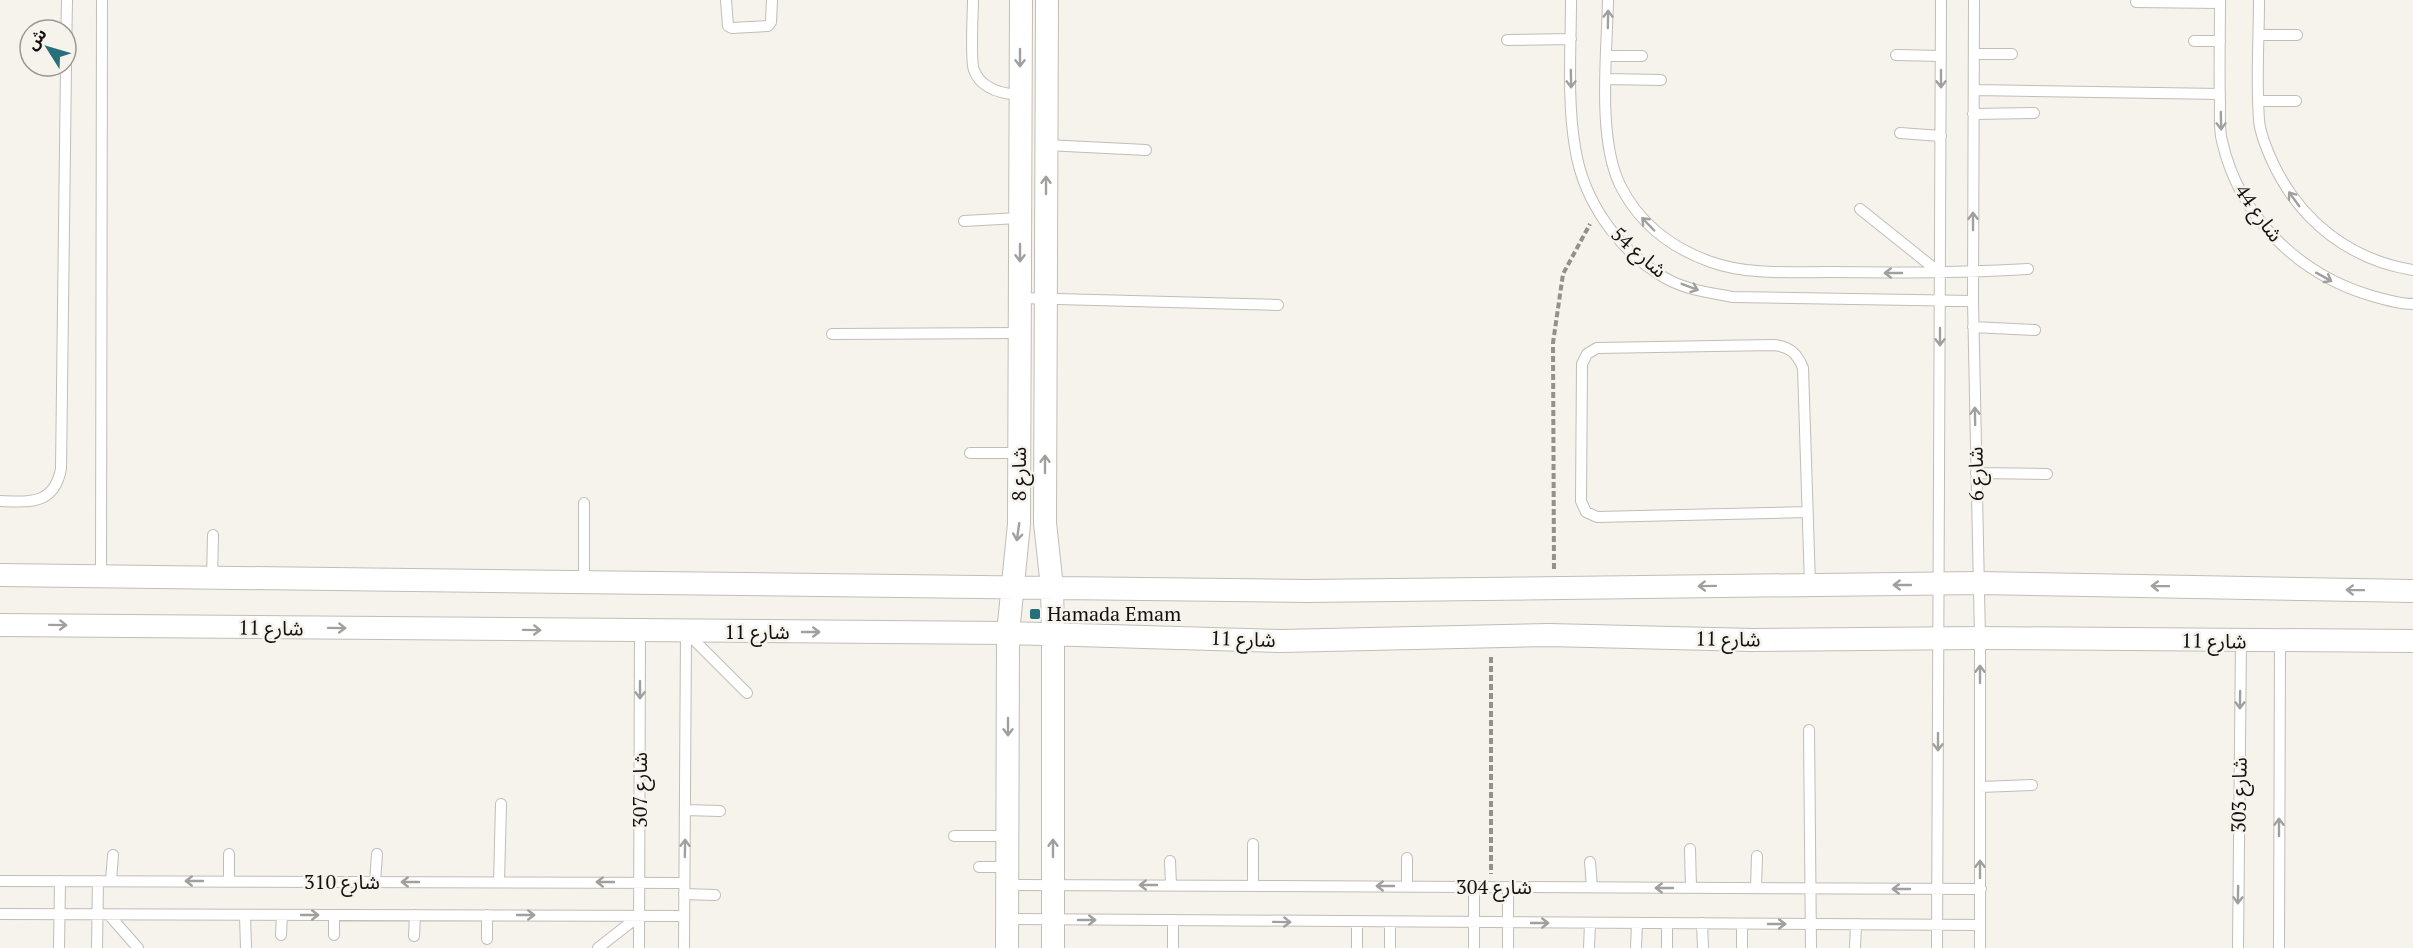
<svg xmlns="http://www.w3.org/2000/svg" width="2413" height="948" font-family="'PT Serif','Noto Sans Arabic',serif">
	<style>
		.lines { fill: none; stroke-linecap: round; stroke-linejoin: round }
		.lane-casing { stroke: #c1bdb7; stroke-width: 12 }
		.street-casing { stroke: #c1bdb7; stroke-width: 24 }
		.path { stroke: #94918d; stroke-width: 4; stroke-dasharray: 6 3; stroke-linecap: butt }
		.lane { stroke: #fff; stroke-width: 10 }
		.street { stroke: #fff; stroke-width: 22 }
		.oneway { stroke: #a1a09f }
		.poi-dot { fill: #276f7a; stroke: #f6f2ec; stroke-width: 2 }
		.labels { text-anchor: middle; stroke-width: 5; stroke-linejoin: round; paint-order: stroke }
		.street-label { font-size: 20px; fill: #13110f; stroke: #f6f2ec }
		.poi-label { font-size: 20px; fill: #13110f; stroke: #f6f2ec; text-anchor: start }
	</style>
	<rect width="100%" height="100%" fill="#f6f2ec"/>
	<g class="lines">
		<g class="lane-casing">
			<path id="lane" d="M726 0 728 26 732 28 768 26 771 22 772 0
				M973 0C973 13 970 60 974 70 981 89 1003 94 1020 95
				M1571 0C1571 48 1567 100 1575 147 1583 201 1619 252 1667 279 1687 290 1711 293 1733 297L1973 301
				M1608 0C1607 53 1597 137 1620 185 1639 223 1671 248 1711 262 1747 275 1790 272 1828 272 1895 273 1962 273 2028 269
				M1974 0 1973 301 1980 638V948
				M2220 0C2220 35 2219 70 2220 105 2220 117 2219 130 2222 141 2239 216 2297 273 2369 295 2382 299 2399 304 2413 304
				M2259 0C2259 39 2256 80 2259 120 2260 134 2267 150 2273 163 2300 221 2350 260 2413 270
				M2136 2 2220 3
				M2259 35H2297
				M1507 40 1571 39
				M2194 41H2220
				M1974 54H2012
				M1896 55 1941 56
				M1607 56H1642
				M66 58 67 0
				M1606 79 1661 80
				M1974 90 2220 94
				M2259 101H2296
				M1973 114 2034 113
				M1900 133 1941 136
				M1046 145 1146 150
				M1860 209 1940 273
				M964 221 1020 218
				M1020 298 1278 305
				M1973 327 2035 330
				M832 334 1020 333
				M970 453H1019
				M1976 473 2047 474
				M0 501C30 502 54 505 61 469L66 66
				M584 503V583
				M1807 512 1597 517 1586 512 1581 501 1582 364 1587 354 1597 348 1773 345C1789 346 1797 353 1803 368L1810 585
				M101 577 102 0
				M212 579 213 535
				M686 632 747 693
				M1809 730 1811 948
				M1980 787 2032 785
				M685 810 720 811
				M954 836H1007
				M1253 844V886
				M1690 849 1691 888
				M1407 858V886
				M1170 861 1171 885
				M1590 862 1592 887
				M979 867H1007
				M0 881 684 883
				M111 881 113 855
				M229 882V854
				M375 882 377 854
				M499 882 501 804
				M1007 885 1981 889
				M1474 887V948
				M1508 887V948
				M1756 888 1757 856
				M684 894 715 895
				M0 914 684 916
				M109 915 138 948
				M245 915 246 948
				M487 915V939
				M1007 919 1980 925
				M1173 921V948
				M1357 923V948
				M1702 923 1703 948
				M281 935 282 915
				M334 935V915
				M414 936 415 915
				M59 948 60 881
				M97 948 98 881
				M598 948 639 916
				M639 948 640 631
				M684 948 686 632
				M1390 948V923
				M1589 948 1590 923
				M1636 948 1637 923
				M1667 948V923
				M1742 948V924
				M1855 948 1856 924
				M1937 948 1941 0
				M2238 948 2241 641
				M2279 948 2280 641"/>
		</g>
		<g class="street-casing">
			<path id="street" d="M1047 0 1045 523 1052 587 1053 633V948
				M0 575 1307 591 1978 583 2413 591
				M0 625 1008 633 1281 641 1549 635 1753 640 1980 638 2413 641
				M1007 948 1008 633 1019 524 1021 0"/>
		</g>
		<path class="path" d="M1554 569 1553 343 1563 274 1590 224
			M1491 657V874"/>
		<use href="#lane" class="lane"/>
		<use href="#street" class="street"/>
	</g>
	<defs><path id="oneway-shaft" d="M-6 0H5M1.5-3L5.5 0L1.5 3" fill="none" stroke-width="1.6" stroke-linecap="round" stroke-linejoin="round" transform="scale(1.5)"/></defs>
	<g class="oneway">
		<use href="#oneway-shaft" transform="translate(1608 19) rotate(-89)"/>
		<use href="#oneway-shaft" transform="translate(1020 58) rotate(90)"/>
		<use href="#oneway-shaft" transform="translate(1571 79) rotate(89)"/>
		<use href="#oneway-shaft" transform="translate(1941 79) rotate(90)"/>
		<use href="#oneway-shaft" transform="translate(2221 121) rotate(89)"/>
		<use href="#oneway-shaft" transform="translate(1046 185) rotate(-90)"/>
		<use href="#oneway-shaft" transform="translate(2294 199) rotate(-126)"/>
		<use href="#oneway-shaft" transform="translate(1973 221) rotate(-90)"/>
		<use href="#oneway-shaft" transform="translate(1648 224) rotate(-134)"/>
		<use href="#oneway-shaft" transform="translate(1020 253) rotate(90)"/>
		<use href="#oneway-shaft" transform="translate(1893 273) rotate(-180)"/>
		<use href="#oneway-shaft" transform="translate(2324 277) rotate(29)"/>
		<use href="#oneway-shaft" transform="translate(1690 287) rotate(21)"/>
		<use href="#oneway-shaft" transform="translate(1940 337) rotate(90)"/>
		<use href="#oneway-shaft" transform="translate(1975 416) rotate(-91)"/>
		<use href="#oneway-shaft" transform="translate(1045 464) rotate(-90)"/>
		<use href="#oneway-shaft" transform="translate(1018 532) rotate(98)"/>
		<use href="#oneway-shaft" transform="translate(1902 585) rotate(-180)"/>
		<use href="#oneway-shaft" transform="translate(1707 586) rotate(179)"/>
		<use href="#oneway-shaft" transform="translate(2160 586) rotate(-179)"/>
		<use href="#oneway-shaft" transform="translate(2355 590) rotate(-179)"/>
		<use href="#oneway-shaft" transform="translate(58 625) rotate(1)"/>
		<use href="#oneway-shaft" transform="translate(337 628) rotate(1)"/>
		<use href="#oneway-shaft" transform="translate(532 630) rotate(1)"/>
		<use href="#oneway-shaft" transform="translate(811 632)"/>
		<use href="#oneway-shaft" transform="translate(1980 674) rotate(-90)"/>
		<use href="#oneway-shaft" transform="translate(640 690) rotate(90)"/>
		<use href="#oneway-shaft" transform="translate(2240 700) rotate(91)"/>
		<use href="#oneway-shaft" transform="translate(1008 727) rotate(90)"/>
		<use href="#oneway-shaft" transform="translate(1938 742) rotate(90)"/>
		<use href="#oneway-shaft" transform="translate(2279 827) rotate(-90)"/>
		<use href="#oneway-shaft" transform="translate(685 848) rotate(-89)"/>
		<use href="#oneway-shaft" transform="translate(1053 848) rotate(-90)"/>
		<use href="#oneway-shaft" transform="translate(1980 869) rotate(-90)"/>
		<use href="#oneway-shaft" transform="translate(194 881) rotate(-180)"/>
		<use href="#oneway-shaft" transform="translate(410 882) rotate(-180)"/>
		<use href="#oneway-shaft" transform="translate(605 882) rotate(-180)"/>
		<use href="#oneway-shaft" transform="translate(1148 885) rotate(-180)"/>
		<use href="#oneway-shaft" transform="translate(1385 886) rotate(-180)"/>
		<use href="#oneway-shaft" transform="translate(1664 888) rotate(-180)"/>
		<use href="#oneway-shaft" transform="translate(1901 889) rotate(-180)"/>
		<use href="#oneway-shaft" transform="translate(2238 895) rotate(91)"/>
		<use href="#oneway-shaft" transform="translate(310 915)"/>
		<use href="#oneway-shaft" transform="translate(526 915)"/>
		<use href="#oneway-shaft" transform="translate(1087 920)"/>
		<use href="#oneway-shaft" transform="translate(1282 922) rotate(1)"/>
		<use href="#oneway-shaft" transform="translate(1540 923)"/>
		<use href="#oneway-shaft" transform="translate(1777 924)"/>
	</g>
	<rect class="poi-dot" x="1029" y="608" width="12" height="12" rx="3"/>
	<g class="labels">
		<g class="street-label">
			<text transform="translate(2259 213) rotate(54)" y="7">شارع 44</text>
			<text transform="translate(1639 252) rotate(41)" y="7">شارع 54</text>
			<text transform="translate(1019 474) rotate(-90)" y="7">شارع 8</text>
			<text transform="translate(1976 474) rotate(-91)" y="7">شارع 6</text>
			<text transform="translate(271 628) rotate(1)" y="7">شارع 11</text>
			<text x="757" y="639">شارع 11</text>
			<text transform="translate(1243 639) rotate(2)" y="7">شارع 11</text>
			<text transform="translate(1728 639) rotate(1)" y="7">شارع 11</text>
			<text transform="translate(2214 641) rotate(1)" y="7">شارع 11</text>
			<text transform="translate(640 790) rotate(-90)" y="7">شارع 307</text>
			<text transform="translate(2239 795) rotate(-89)" y="7">شارع 303</text>
			<text x="342" y="889">شارع 310</text>
			<text x="1494" y="894">شارع 304</text>
		</g>
		<g class="poi-label">
			<text x="1047" y="621">Hamada Emam</text>
		</g>
	</g>
	<g transform="translate(48 48) rotate(307)"><circle r="28" fill="#f6f2ec" stroke="#9b9894" stroke-width="1.5"/>
	<path d="M0-4.5L10 22L0 15L-10 22Z" fill="#276f7a"/>
	<text y="-9" font-size="16" font-weight="bold" text-anchor="middle" fill="#13110f">ش</text>
	</g>
</svg>
